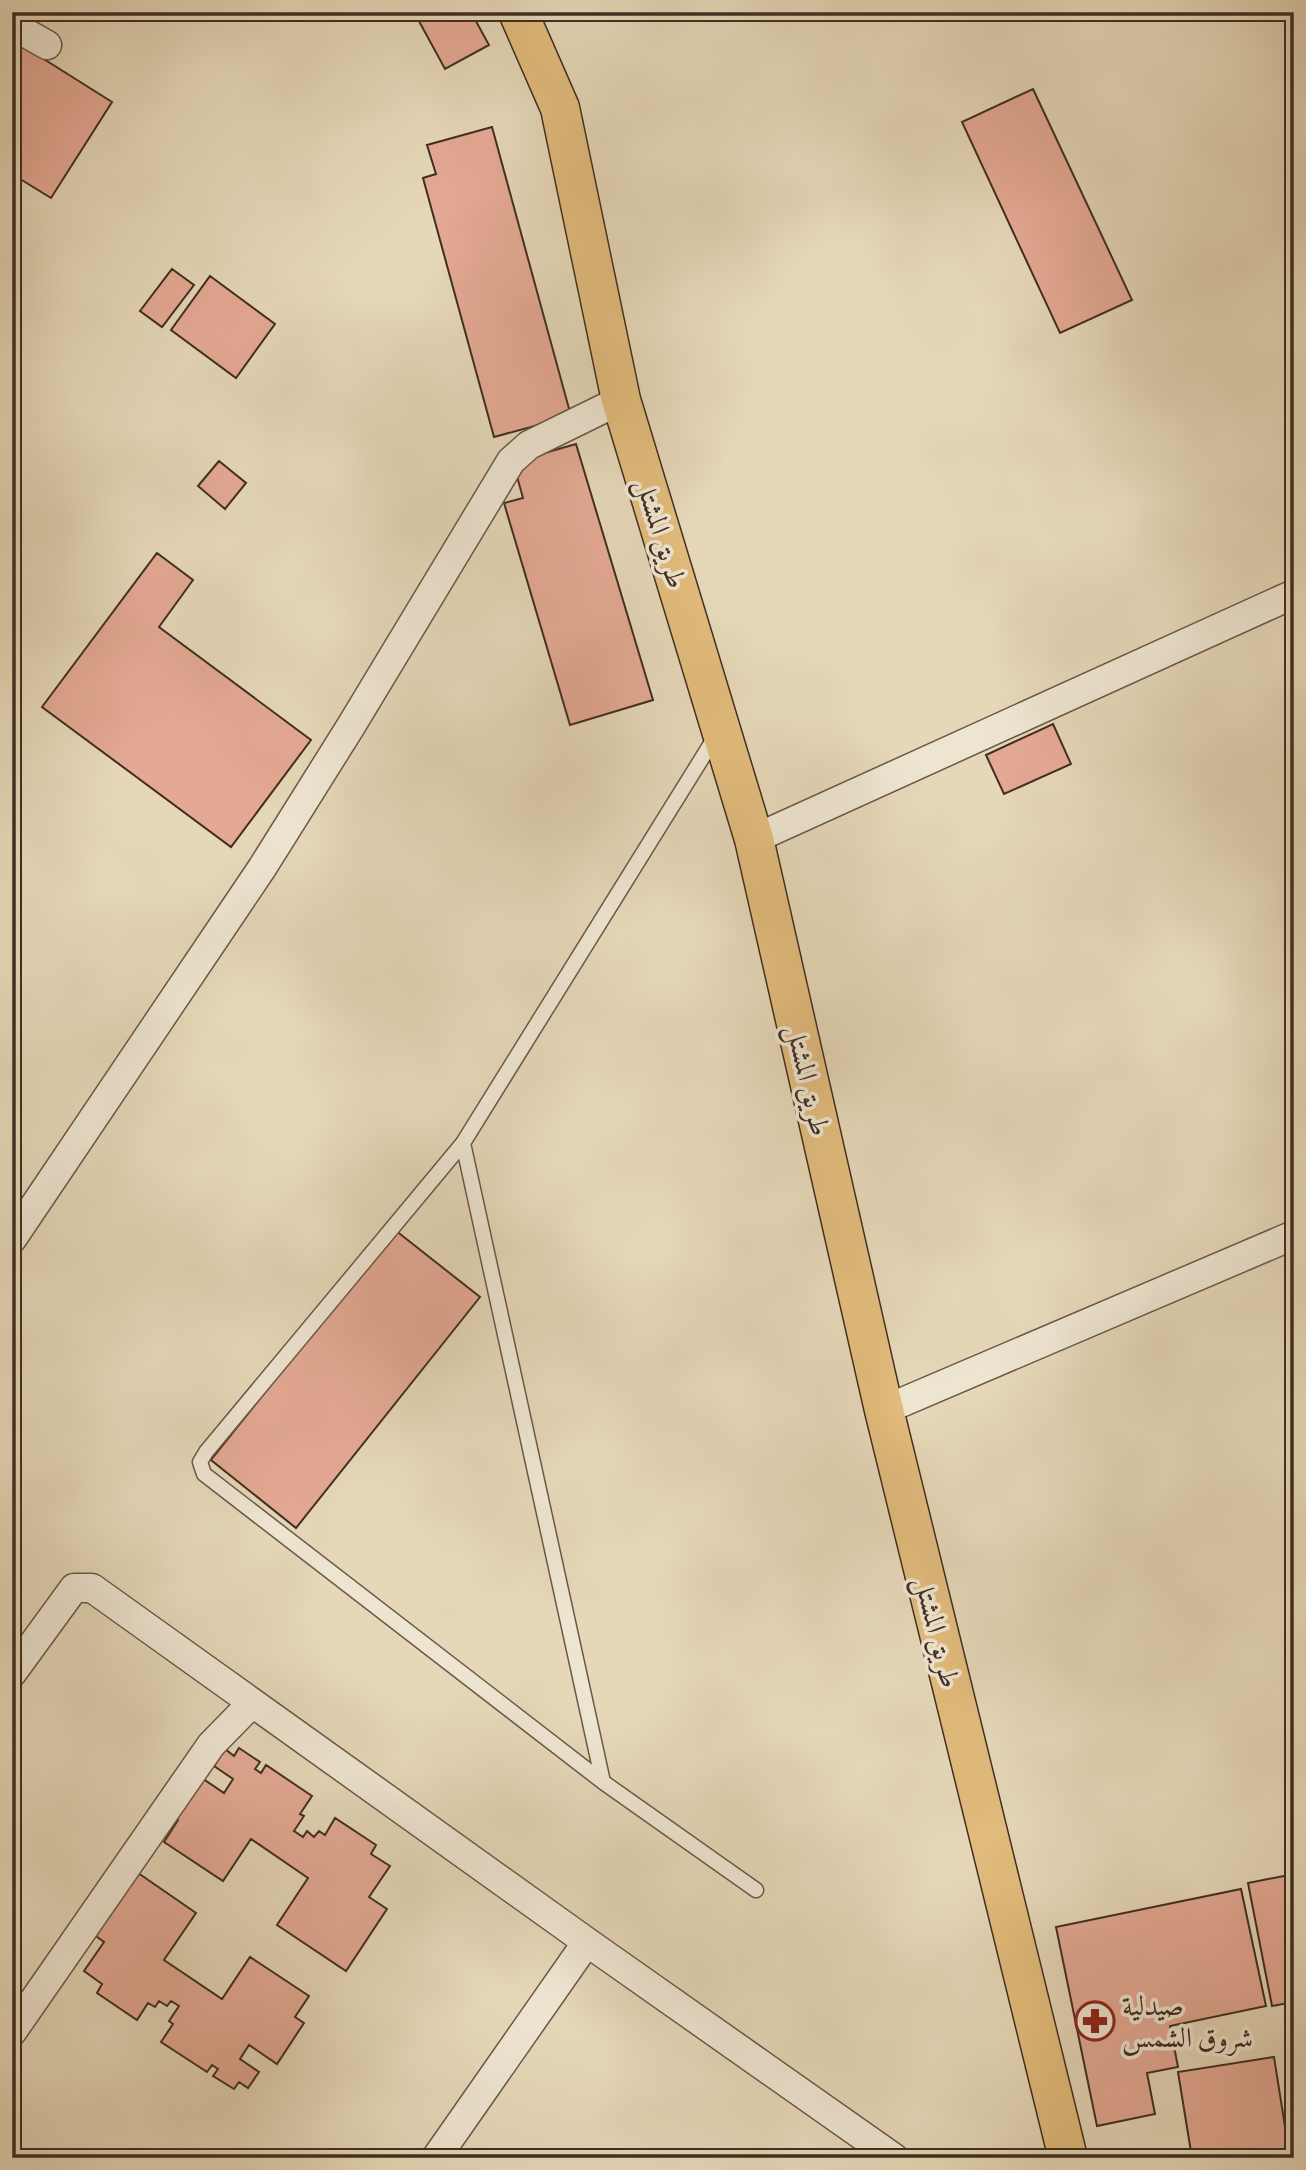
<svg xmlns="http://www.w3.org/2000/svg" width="1306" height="2170" font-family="Alegreya,Amiri,serif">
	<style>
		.building { fill: #e4a994; stroke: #402e22; stroke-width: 2 }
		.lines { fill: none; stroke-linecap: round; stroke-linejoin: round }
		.lane-casing { stroke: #695848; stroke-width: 17 }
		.street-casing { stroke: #695848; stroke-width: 31 }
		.primary-casing { stroke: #402e22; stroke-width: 41 }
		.lane { stroke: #eee5d1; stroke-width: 14 }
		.street { stroke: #eee5d1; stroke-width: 28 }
		.primary { stroke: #e2bc7c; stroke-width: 38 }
		.labels { text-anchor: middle; stroke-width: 7; stroke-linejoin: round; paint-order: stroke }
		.street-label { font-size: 28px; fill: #402e22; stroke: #eee5d1 }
		.poi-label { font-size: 28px; fill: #402e22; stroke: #eee5d1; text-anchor: start }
	</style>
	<rect width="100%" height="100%" fill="#e5d7b8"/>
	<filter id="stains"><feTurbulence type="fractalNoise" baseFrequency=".00286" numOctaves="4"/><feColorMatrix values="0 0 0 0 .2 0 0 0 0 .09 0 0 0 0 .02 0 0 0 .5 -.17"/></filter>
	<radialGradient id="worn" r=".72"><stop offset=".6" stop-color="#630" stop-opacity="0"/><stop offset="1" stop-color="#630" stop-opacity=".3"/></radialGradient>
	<path class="building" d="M414 12H471L489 45 445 69Z
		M12 39 112 102 51 198 12 174Z
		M1033 89 1132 300 1060 333 962 122Z
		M492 127 571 416 494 437 423 178 436 174 427 145Z
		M172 269 194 285 162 327 140 311Z
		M210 276 275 324 236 378 171 330Z
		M576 444 653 700 570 725 504 503 523 498 513 462Z
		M219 461 246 483 225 509 198 486Z
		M157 553 193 580 159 627 311 740 231 847 42 707Z
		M1053 724 1071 764 1004 794 986 755Z
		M395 1230 480 1297 296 1528 211 1460Z
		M239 1748 260 1762 255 1769 261 1773 266 1765 312 1796 300 1814 304 1816 294 1831 303 1837 307 1831 314 1837 319 1831 325 1835 335 1818 376 1845 371 1854 390 1866 369 1897 387 1909 346 1971 277 1925 308 1878 251 1839 223 1881 164 1842 178 1820 169 1814 196 1774 224 1793 233 1779 214 1766 225 1749 234 1756Z
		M128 1866 196 1913 164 1960 222 1999 250 1957 309 1996 295 2017 304 2023 277 2064 249 2045 240 2059 259 2072 248 2088 239 2082 234 2089 213 2076 218 2069 212 2065 207 2072 161 2042 173 2024 169 2021 179 2006 171 2001 167 2006 159 2001 155 2007 148 2003 137 2020 97 1993 102 1984 84 1971 104 1942 86 1929Z
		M1294 1874V2002L1272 2006 1248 1883Z
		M1241 1889 1266 2006 1170 2026 1178 2067 1147 2073 1155 2114 1097 2126 1056 1927Z
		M1274 2057 1290 2158H1192L1178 2072Z"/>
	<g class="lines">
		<g class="lane-casing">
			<path id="lane" d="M463 1143 206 1452 200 1462 204 1474 603 1782 756 1890
				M603 1782 463 1143 717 734"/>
		</g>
		<g class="street-casing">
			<path id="street" d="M12 25 47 45
				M754 839 1294 594
				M12 1239 262 868 351 726 511 461 529 445 621 400
				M884 1410 1294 1235
				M12 1673 74 1588H92L587 1942 894 2158
				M12 2032 211 1745 252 1703
				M436 2158 587 1942"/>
		</g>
		<g class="primary-casing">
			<path id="primary" d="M518 12 560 108 621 400 754 839 884 1410 1068 2158"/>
		</g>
		<use href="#lane" class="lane"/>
		<use href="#street" class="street"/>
		<use href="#primary" class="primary"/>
	</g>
	<defs>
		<g id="pharmacy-ring" transform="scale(2.0125)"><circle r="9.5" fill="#eee5d1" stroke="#8f2418" stroke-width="1.5"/><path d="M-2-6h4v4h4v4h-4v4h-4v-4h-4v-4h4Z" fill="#8f2418"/></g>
	</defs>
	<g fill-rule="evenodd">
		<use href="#pharmacy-ring" x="1095" y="2021"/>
	</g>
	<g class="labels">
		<g class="street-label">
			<text transform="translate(662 533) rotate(73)" y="10">طريق المشتل</text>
			<text transform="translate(809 1080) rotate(77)" y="10">طريق المشتل</text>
			<text transform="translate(938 1632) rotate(76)" y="10">طريق المشتل</text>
		</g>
		<g class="poi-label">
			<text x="1122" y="2015">صيدلية<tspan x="1122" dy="32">شروق الشمس</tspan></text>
		</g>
	</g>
	<rect width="1306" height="2170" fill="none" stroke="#e5d7b8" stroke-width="42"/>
	<rect x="14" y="14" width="1278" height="2142" fill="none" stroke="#402e22" stroke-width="3.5"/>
	<rect x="21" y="21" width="1264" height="2128" fill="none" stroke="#402e22" stroke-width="2"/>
	<rect width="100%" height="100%" filter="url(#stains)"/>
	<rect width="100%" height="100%" fill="url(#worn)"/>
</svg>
